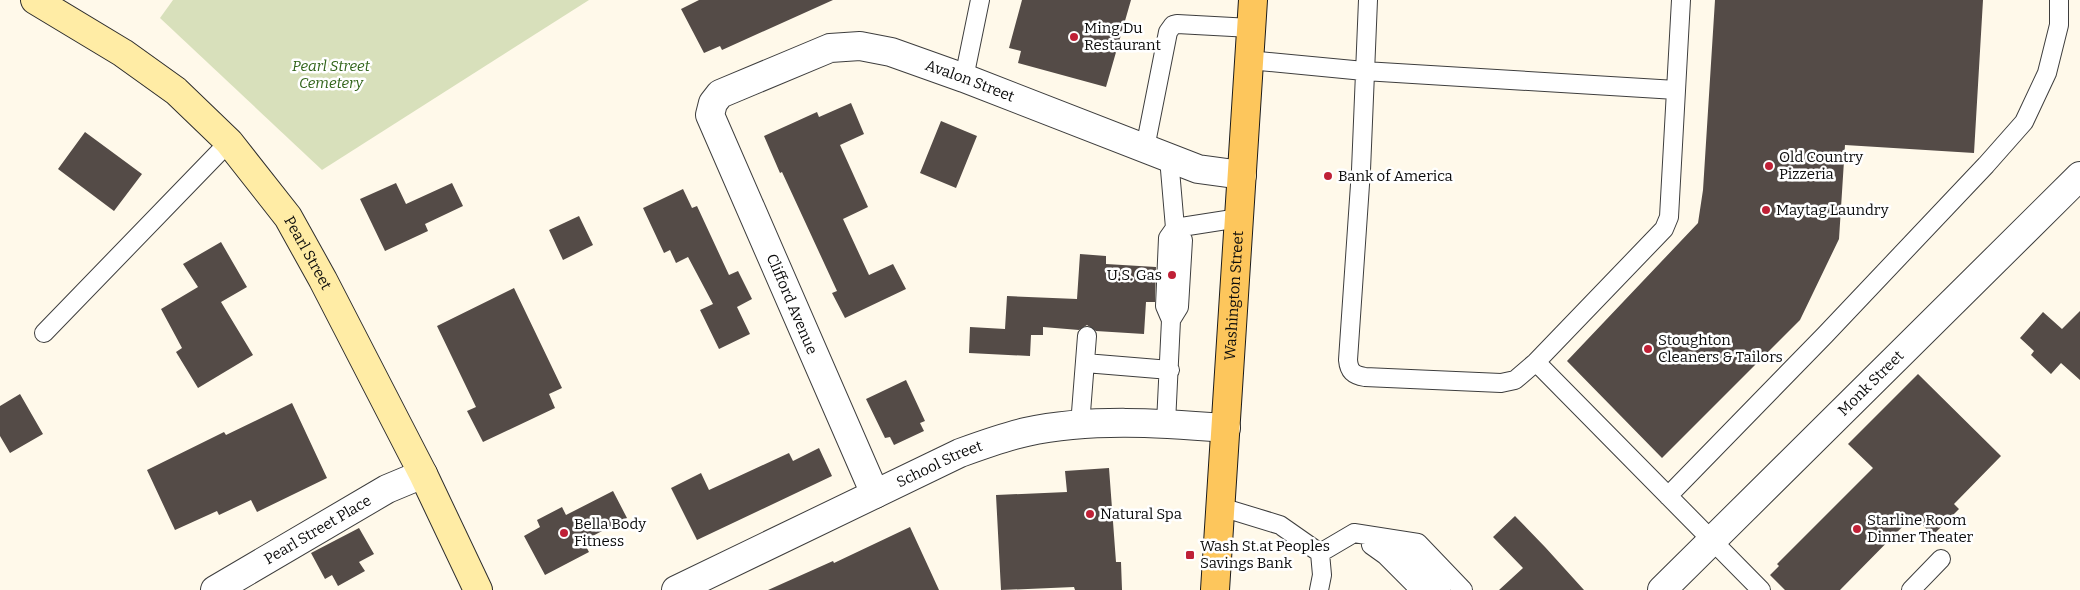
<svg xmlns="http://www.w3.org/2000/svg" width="2080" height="590" font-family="Bitter,serif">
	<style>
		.cemetery { fill: #d8e0bb }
		.building { fill: #544b47 }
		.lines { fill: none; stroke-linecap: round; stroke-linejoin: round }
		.service-casing { stroke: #3e3e3e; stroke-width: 20 }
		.minor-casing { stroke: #3e3e3e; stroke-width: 30 }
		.tertiary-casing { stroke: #3e3e3e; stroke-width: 30 }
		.secondary-casing { stroke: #2d2d2d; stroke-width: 30 }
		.primary-casing { stroke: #1c1c1c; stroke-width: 30 }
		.service { stroke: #fff; stroke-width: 18 }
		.minor { stroke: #fff; stroke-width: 28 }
		.tertiary { stroke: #fff; stroke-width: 28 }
		.secondary { stroke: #ffeca5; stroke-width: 28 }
		.primary { stroke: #fdc65c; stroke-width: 28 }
		.poi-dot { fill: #bf2036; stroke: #fff; stroke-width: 2 }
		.labels { text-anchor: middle; stroke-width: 5; stroke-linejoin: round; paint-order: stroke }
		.poi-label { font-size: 15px; fill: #0b0b0b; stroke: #fff; text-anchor: start }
		.park-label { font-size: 15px; font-style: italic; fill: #31641a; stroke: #fff }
		.street-label { font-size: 15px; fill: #0b0b0b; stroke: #fff }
	</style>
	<rect width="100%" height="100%" fill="#fff9ea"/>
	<path class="cemetery" d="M173 0H589L322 170 160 18Z"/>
	<path class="building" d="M699 0H833L722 50 720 46 704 53 681 9Z
		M1022 0H1131L1106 87 1018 63 1021 51 1009 48Z
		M1715 0H1983L1974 153 1845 145 1839 239 1800 320 1662 458 1567 361 1698 223 1703 190Z
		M851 103 864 134 840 145 868 207 843 219 869 275 893 264 906 289 845 318 832 293 837 291 782 172 780 173 764 136 817 112 819 117Z
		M941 121 977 136 956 188 920 173Z
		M85 132 142 174 114 211 58 169Z
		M396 183 406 204 452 183 463 206 425 224 428 231 385 251 360 199Z
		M683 189 692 208 697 206 729 275 738 271 752 299 737 307 750 334 719 349 700 310 713 304 688 257 676 263 670 250 664 253 643 208Z
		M579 216 593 245 563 260 549 230Z
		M221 242 247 287 221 302 253 355 198 388 176 352 182 348 161 309 198 287 183 264Z
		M1080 254 1106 256V264L1156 267 1155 302H1146L1144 334 1096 331 1087 325 1079 330 1043 327V335H1031L1030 356 969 353 970 327 1005 329 1007 296 1077 299Z
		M514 288 562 388 549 394 555 408 483 442 467 411 476 407 437 326Z
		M2080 311V380L2061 363 2051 374 2031 355 2034 351 2020 338 2043 312 2062 329Z
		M1918 374 2001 456 1954 504 1959 509 1933 535 1913 516 1840 590H1785L1770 575 1779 566 1777 564 1873 468 1848 444Z
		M906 380 925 421 920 423 924 431 894 445 890 437 885 438 866 399Z
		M20 394 43 434 10 453 0 436V406Z
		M292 403 327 478 257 512 251 500 219 515 217 511 175 530 147 470 224 432 226 435Z
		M819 448 832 476 697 540 671 488 701 473 709 490 789 453 793 461Z
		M1109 468 1116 562H1121L1122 590H1075L1074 587 1001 590 996 495 1067 492 1065 471Z
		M613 491 627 518 583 541 589 552 545 575 524 536 540 527 537 520 562 507 566 515Z
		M1515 516 1545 547 1584 590H1499L1523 568 1493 537Z
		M910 527 939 590H768L833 561 834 563Z
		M359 528 374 554 359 562 365 571 338 586 332 575 325 579 311 553Z"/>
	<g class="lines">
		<g class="service-casing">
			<path id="service" d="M1368 0 1361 170 1348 360C1349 371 1353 375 1365 377L1501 383 1515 380 1536 362 1664 229 1669 217 1681 0
				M1249 60 1364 71 1676 90
				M964 78 980 0
				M1145 148 1168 32 1173 25 1177 24 1251 28
				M1169 158 1175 228 1239 218
				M44 333 229 142
				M1536 362 1761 590
				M1085 363 1170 370
				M1166 423 1171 320 1165 306 1168 238 1175 228 1183 240 1179 307 1171 320
				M1080 425 1087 336
				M1668 496 1825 335 1986 165 2024 122 2047 73 2059 25V0
				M1221 507 1280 525 1320 553 1322 575 1319 590
				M1371 545 1385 555 1420 590
				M1385 545 1404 552 1441 590
				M1320 553 1354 533 1418 543 1463 590
				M1911 590 1941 559"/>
		</g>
		<g class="minor-casing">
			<g id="minor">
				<path id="s1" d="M875 494 710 115 713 103 720 94 830 48 860 46 891 52 964 78 1198 169 1242 175"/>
				<path id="s2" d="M215 590 387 489 423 474"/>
				<path id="s3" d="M1662 590 2080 176"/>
			</g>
		</g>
		<g class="tertiary-casing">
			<g id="tertiary">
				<path id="s4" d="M676 590 960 453C982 445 1004 437 1026 432 1091 418 1160 423 1226 428"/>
			</g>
		</g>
		<g class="secondary-casing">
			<g id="secondary">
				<path id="s5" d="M35 0 123 53 176 91 229 142 288 217 323 280 423 474 478 590"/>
			</g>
		</g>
		<g class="primary-casing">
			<g id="primary">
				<path id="s6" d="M1215 590 1253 0"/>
			</g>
		</g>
		<use href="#service" class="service"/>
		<use href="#minor" class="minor"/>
		<use href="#tertiary" class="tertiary"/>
		<use href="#secondary" class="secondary"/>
		<use href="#primary" class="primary"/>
	</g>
	<g class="poi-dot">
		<circle cx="1074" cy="37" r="5"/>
		<circle cx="1769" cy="166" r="5"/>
		<circle cx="1328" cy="176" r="5"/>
		<circle cx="1766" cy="210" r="5"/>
		<circle cx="1172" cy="275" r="5"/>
		<circle cx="1648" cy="349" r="5"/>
		<circle cx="1090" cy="514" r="5"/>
		<circle cx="1857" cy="529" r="5"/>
		<circle cx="564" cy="533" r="5"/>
		<rect x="1185" y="550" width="10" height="10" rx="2.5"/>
	</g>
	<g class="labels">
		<g class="poi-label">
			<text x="1084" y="33">Ming Du<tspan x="1084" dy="17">Restaurant</tspan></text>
			<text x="1779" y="162">Old Country<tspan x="1779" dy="17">Pizzeria</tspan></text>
			<text x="1338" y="181">Bank of America</text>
			<text x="1776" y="215">Maytag Laundry</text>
			<text x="1162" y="280" text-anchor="end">U.S. Gas</text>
			<text x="1658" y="345">Stoughton<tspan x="1658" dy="17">Cleaners &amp; Tailors</tspan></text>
			<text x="1100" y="519">Natural Spa</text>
			<text x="1867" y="525">Starline Room<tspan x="1867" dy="17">Dinner Theater</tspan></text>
			<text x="574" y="529">Bella Body<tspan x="574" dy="17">Fitness</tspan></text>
			<text x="1200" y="551">Wash St.at Peoples<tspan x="1200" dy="17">Savings Bank</tspan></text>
		</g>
		<g class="park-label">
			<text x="331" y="71">Pearl Street<tspan x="331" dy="17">Cemetery</tspan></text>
		</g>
		<g class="street-label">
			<text dy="5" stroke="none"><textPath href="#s1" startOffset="702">Avalon Street</textPath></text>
			<text dy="5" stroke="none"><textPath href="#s5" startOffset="378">Pearl Street</textPath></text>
			<text dy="5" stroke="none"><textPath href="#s6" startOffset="295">Washington Street</textPath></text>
			<text transform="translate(792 304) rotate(67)" y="5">Clifford Avenue</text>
			<text dy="5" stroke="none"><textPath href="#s3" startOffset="294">Monk Street</textPath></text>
			<text dy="5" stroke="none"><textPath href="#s4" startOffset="292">School Street</textPath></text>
			<text dy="5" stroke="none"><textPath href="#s2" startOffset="119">Pearl Street Place</textPath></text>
		</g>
	</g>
</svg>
